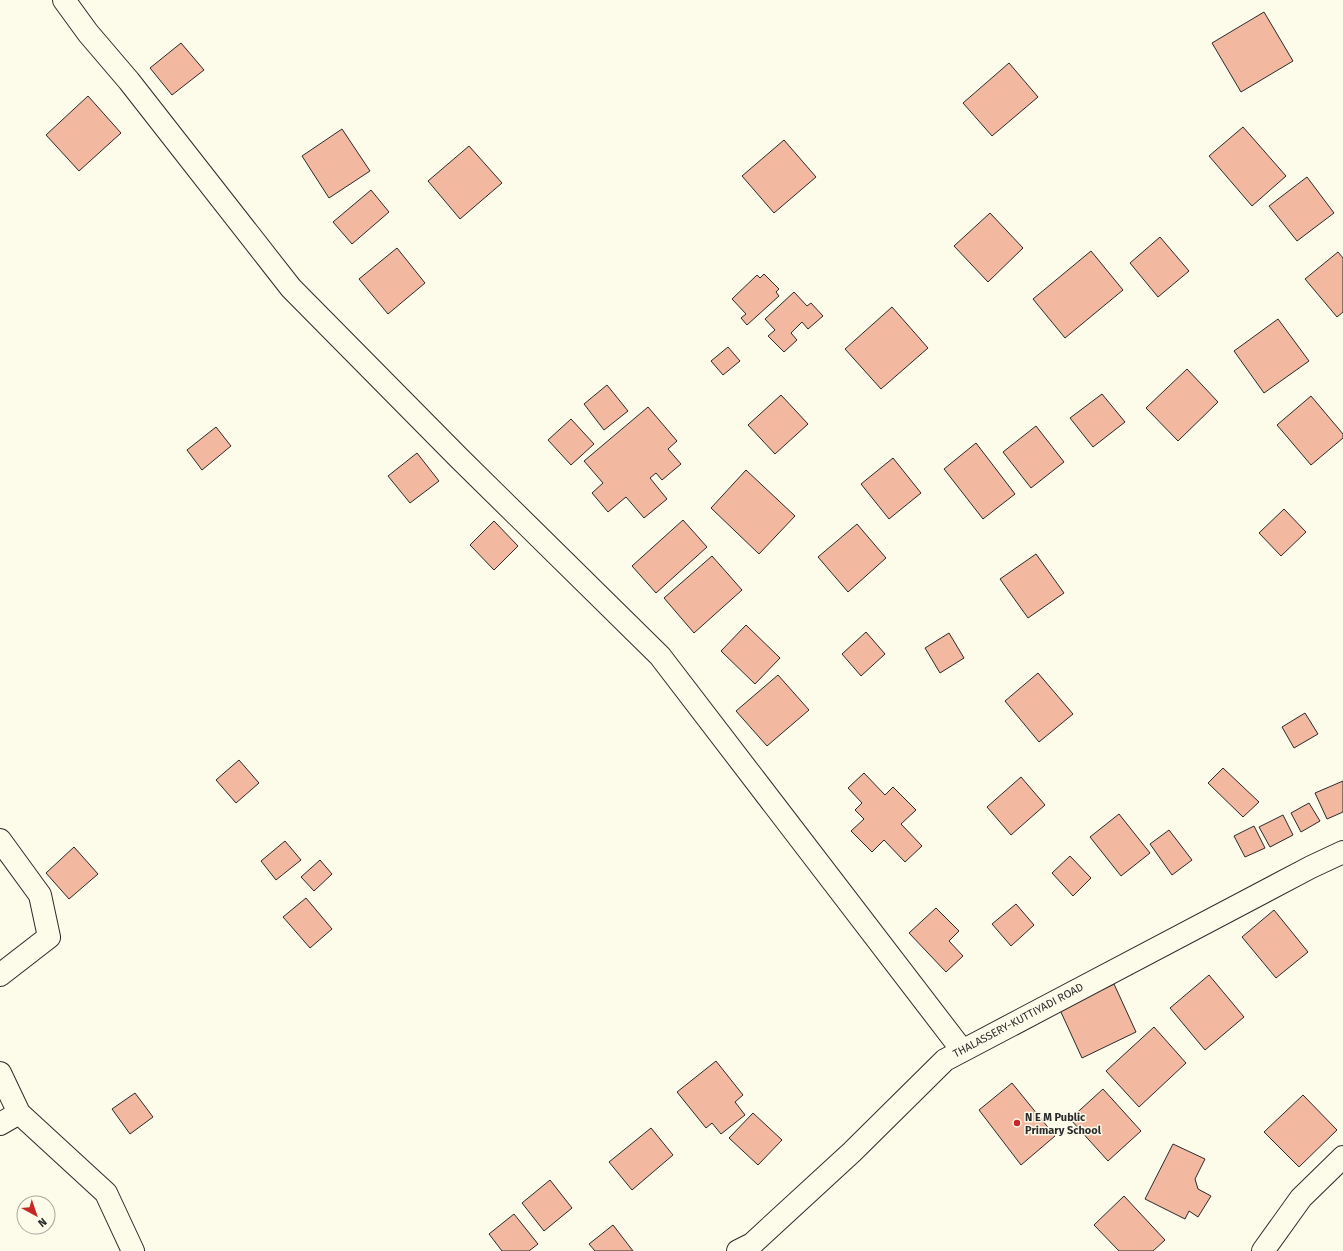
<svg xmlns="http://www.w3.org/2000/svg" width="1343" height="1251" font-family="'Fira Sans',sans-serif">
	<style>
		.building { fill: #f2b8a0; stroke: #2b2b2b }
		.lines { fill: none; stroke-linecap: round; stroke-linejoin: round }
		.street-casing { stroke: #2b2b2b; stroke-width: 24 }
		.secondary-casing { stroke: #2b2b2b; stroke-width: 24 }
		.primary-casing { stroke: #2b2b2b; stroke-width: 24 }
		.street { stroke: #fdfbea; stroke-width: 22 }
		.secondary { stroke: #fdfbea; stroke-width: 22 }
		.primary { stroke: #fdfbea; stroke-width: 22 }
		.poi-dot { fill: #c62828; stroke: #fdfbea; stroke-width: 1.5 }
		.labels { text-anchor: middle; stroke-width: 3; stroke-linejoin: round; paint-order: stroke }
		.street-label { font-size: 11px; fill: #2b2b2b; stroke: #fdfbea }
		.poi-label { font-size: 11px; font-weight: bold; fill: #2b2b2b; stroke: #fdfbea; text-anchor: start }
	</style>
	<rect width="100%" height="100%" fill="#fdfbea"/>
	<path class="building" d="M1264 12 1293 61 1241 92 1212 43Z
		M181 43 204 70 172 95 150 68Z
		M1009 63 1038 97 992 136 963 103Z
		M88 96 121 133 79 171 46 135Z
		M1243 127 1286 176 1252 206 1209 156Z
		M342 129 370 171 329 198 302 156Z
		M784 140 816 177 774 213 742 176Z
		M469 146 502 183 460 219 428 181Z
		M1307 177 1334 213 1297 241 1269 206Z
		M371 190 389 212 352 244 333 222Z
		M990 213 1023 248 988 282 954 246Z
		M1160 237 1189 271 1158 297 1130 263Z
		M397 248 425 283 388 314 359 279Z
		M1091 251 1123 290 1065 338 1033 299Z
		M1338 252 1343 258V312L1337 317 1305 279Z
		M764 274 779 289 776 292 779 296 747 325 741 318 746 314 732 299 757 275 760 278Z
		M794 292 807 306 811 303 823 316 808 329 802 322 791 333 797 340 784 352 768 336 775 330 765 319Z
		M892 307 928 348 881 389 845 349Z
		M1278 319 1309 361 1264 393 1234 351Z
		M728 347 740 361 723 375 711 361Z
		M1187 369 1218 402 1178 441 1146 408Z
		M607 385 628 411 604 430 584 404Z
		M1102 394 1125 422 1093 447 1070 418Z
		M781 395 808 424 775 454 748 425Z
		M1311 396 1343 434V438L1311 465 1277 425Z
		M648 407 677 441 668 449 681 464 662 480 656 473 650 478 667 499 644 518 626 497 608 512 592 493 603 483 584 461Z
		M571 419 594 444 571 465 548 440Z
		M1036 426 1064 462 1031 488 1003 452Z
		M216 427 231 446 202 470 187 450Z
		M976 443 1015 494 983 519 944 469Z
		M417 453 439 481 410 503 388 476Z
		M893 458 921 493 889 519 861 484Z
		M746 470 795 516 759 554 711 508Z
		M1284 509 1306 532 1281 556 1259 533Z
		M683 520 707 547 656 593 632 566Z
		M494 521 518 546 494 570 470 545Z
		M857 524 886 558 848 592 818 557Z
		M1036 554 1064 593 1028 618 1000 579Z
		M712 556 742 590 694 633 664 598Z
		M746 625 780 658 755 684 721 651Z
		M866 632 885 654 861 676 842 654Z
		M949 633 964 658 940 673 925 648Z
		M1038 673 1073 714 1039 742 1005 701Z
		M778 675 809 710 767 746 736 711Z
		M1305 713 1318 734 1294 748 1282 727Z
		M239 760 259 783 236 803 216 780Z
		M1223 768 1259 802 1243 817 1208 783Z
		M864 773 885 795 893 787 916 810 901 824 922 846 905 862 884 840 872 852 851 831 864 819 855 810 862 803 848 788Z
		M1021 777 1045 805 1011 835 987 807Z
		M1343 781V812L1327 819 1315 793Z
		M1309 803 1320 821 1301 832 1291 813Z
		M1119 814 1150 853 1121 876 1090 837Z
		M1283 815 1293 835 1270 847 1259 827Z
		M1254 826 1265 848 1245 857 1234 836Z
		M1169 830 1192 860 1172 875 1150 844Z
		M285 841 301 860 276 880 261 861Z
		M74 847 98 874 69 899 46 873Z
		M1070 856 1091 878 1073 896 1052 873Z
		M320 860 332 874 314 891 301 877Z
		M306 898 332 929 310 948 283 917Z
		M1016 904 1034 925 1011 946 992 924Z
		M936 908 959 931 949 941 963 956 946 972 909 933Z
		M1274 910 1308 952 1276 978 1242 937Z
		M1209 975 1244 1017 1205 1050 1170 1008Z
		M1114 984 1136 1032 1082 1058 1060 1010Z
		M1154 1027 1186 1063 1139 1107 1106 1071Z
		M716 1061 743 1095 735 1102 745 1115 721 1134 712 1123 706 1128 677 1092Z
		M1012 1083 1055 1136 1021 1165 979 1110Z
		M1103 1089 1141 1131 1108 1161 1070 1119Z
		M135 1093 153 1117 130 1134 112 1109Z
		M1303 1095 1337 1130 1299 1167 1264 1132Z
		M753 1113 782 1140 758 1165 729 1138Z
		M651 1128 673 1155 632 1190 609 1162Z
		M1173 1144 1205 1159 1195 1179 1198 1189 1211 1196 1198 1217 1189 1211 1185 1219 1145 1199Z
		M550 1180 572 1208 544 1231 522 1203Z
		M1124 1196 1165 1240 1153 1251H1119L1094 1225Z
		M514 1214 538 1244 529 1251H502L489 1234Z
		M613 1225 633 1251H595L589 1244Z"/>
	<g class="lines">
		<g class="street-casing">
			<path id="street" d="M64 0 88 33 129 81 291 288 459 458 660 656 962 1050
				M0 840 40 895 49 937 0 975
				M0 1073 19 1113 0 1124
				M19 1113 106 1193 133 1251"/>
		</g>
		<g class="secondary-casing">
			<path id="secondary" d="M1263 1251 1301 1198 1343 1157"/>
		</g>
		<g class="primary-casing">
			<path id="primary" d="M738 1251 752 1244 852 1152 945 1060 1311 867 1343 852"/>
		</g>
		<use href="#street" class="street"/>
		<use href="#secondary" class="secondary"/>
		<use href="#primary" class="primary"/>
	</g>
	<circle class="poi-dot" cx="1017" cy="1123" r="4"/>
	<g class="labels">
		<g class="street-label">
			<text transform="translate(1018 1020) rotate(-28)" y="4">THALASSERY-KUTTIYADI ROAD</text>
		</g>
		<g class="poi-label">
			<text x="1025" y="1121">N E M Public<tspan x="1025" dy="13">Primary School</tspan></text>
		</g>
	</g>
	<g transform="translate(36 1215) rotate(140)"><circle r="19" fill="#fdfbea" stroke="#a9a89e"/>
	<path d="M0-3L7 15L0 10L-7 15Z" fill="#c62828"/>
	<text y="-6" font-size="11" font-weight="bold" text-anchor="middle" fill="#2b2b2b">N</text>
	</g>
</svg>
